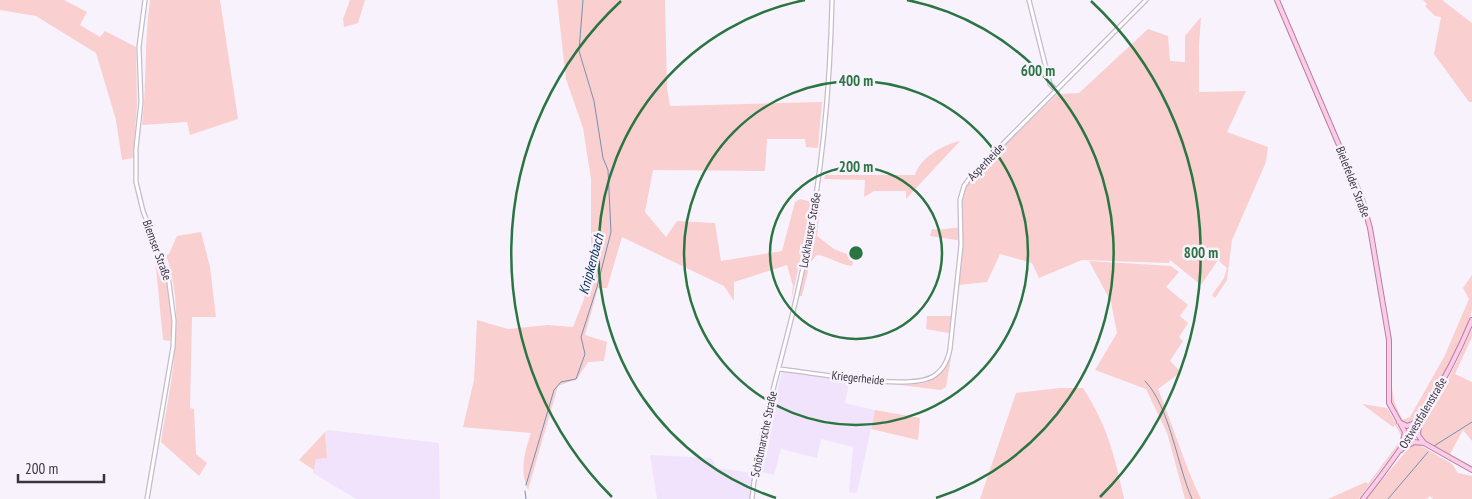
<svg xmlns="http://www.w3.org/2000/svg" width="1472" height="499" font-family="'PT Sans Narrow',sans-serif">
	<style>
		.built { fill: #f2e3fc }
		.green { fill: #f9cfd0 }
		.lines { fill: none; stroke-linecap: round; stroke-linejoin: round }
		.stream { stroke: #7791af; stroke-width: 1 }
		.minor-casing { stroke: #c6bbcc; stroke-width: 5.5 }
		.major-casing { stroke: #b680a1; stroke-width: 6 }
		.minor { stroke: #fff; stroke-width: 3 }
		.major { stroke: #fbcbe7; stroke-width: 4 }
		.ring { fill: none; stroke: #2b7543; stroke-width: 2.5 }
		.labels { text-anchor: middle; stroke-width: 5; stroke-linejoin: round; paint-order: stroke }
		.street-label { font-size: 12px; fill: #39353c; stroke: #f8f2fd }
		.water-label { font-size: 14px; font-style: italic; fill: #002d50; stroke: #f8f2fd }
		.centre { fill: #2b7543; stroke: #f8f2fd; stroke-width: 2.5 }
		.ring-label { font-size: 15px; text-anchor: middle; font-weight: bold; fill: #2b7543; stroke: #f8f2fd; stroke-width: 5; stroke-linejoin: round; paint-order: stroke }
	</style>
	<rect width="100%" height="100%" fill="#f8f2fd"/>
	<path class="built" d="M782 371 850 379 845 403 875 410 857 493 849 492 853 447 821 439 817 458 781 449 774 475 757 471Z
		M329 430 439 443 440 499H356L313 473 316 459 327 458 325 432Z
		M650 455 711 458 717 468 752 473 750 499H657Z"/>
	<path class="green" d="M0 0H64L87 12 80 25 100 37 105 31 136 47 137 105 133 158 122 160 116 120 96 53 36 16 0 10Z
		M150 0H220L238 119 190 135 187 122 142 125C147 83 144 42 150 0Z
		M350 0H365L358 23 344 27 343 19Z
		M557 0H665L667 88 670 106 822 102 818 148 806 147 805 139H767L765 171 653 170 645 212 666 237 677 221 715 223 721 261 782 251 795 202 800 199 812 202 791 303 793 286 787 265 734 282V301L724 286 622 237 607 288H598L585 335 607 342 604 361 588 362 577 379 558 386 528 490C519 472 525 450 531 433L463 427 474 380 477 320 508 329 548 325 573 327 584 299 591 266V179L583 128 566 79Z
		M1423 0H1442L1472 23V102H1469L1434 54 1441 17 1435 16 1425 6 1427 4Z
		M1201 17 1199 45V92L1246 91 1227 132 1268 147 1266 162 1232 240 1227 280 1215 298 1212 295 1224 278 1227 268 1218 260 1201 285 1170 260 1169 263 1082 260 1039 278 1032 263 1000 254 987 282 959 285 963 241 930 236 932 229C944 231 951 227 962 228V196L971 178 1057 94 1079 93 1148 29 1168 36 1170 61 1185 62V36Z
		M960 141 906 199V191H874L864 197 865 180 824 179 825 175H915C920 158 942 145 960 141Z
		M818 199H821L817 236 834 249 854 257 852 266C839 265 829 256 817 255L810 263 802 296H799Z
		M201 232 210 267 216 317H192L190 408 194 409 196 454 207 463 199 476 161 442C171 380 187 316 166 255L169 254 177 236Z
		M159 256C172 281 174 314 170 341L163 340 155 257Z
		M1089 261 1171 266 1179 272 1166 287 1188 305 1180 316 1188 323 1179 337 1183 341 1170 361 1181 372 1158 389C1173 425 1184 464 1201 499H1185L1167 433 1146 389 1095 370 1117 333 1111 302Z
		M1472 275C1472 286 1472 300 1472 310 1464 347 1434 387 1415 420L1406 423C1388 415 1390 394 1391 377L1392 376C1391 393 1394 405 1403 420L1410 417 1444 357 1469 299 1463 288Z
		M927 316H951L949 333 926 329Z
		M1472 329V337L1455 374 1472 382V441L1463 430 1449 456 1422 438 1419 431 1446 384Z
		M951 358 946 387 941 390 891 384C924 385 932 387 951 358Z
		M1060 388H1083C1107 425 1115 456 1124 499H980L1016 393Z
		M1362 404 1387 408 1403 435 1402 441 1359 499H1328L1366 482 1368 484 1400 441 1401 435 1395 425 1393 427Z
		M875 410 920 418 918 440 871 429Z
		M325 432 327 458 316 459 314 470 299 460Z
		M1412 444H1418L1452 464 1458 473 1472 476V499H1433L1430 496 1427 499H1366Z"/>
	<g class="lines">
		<path class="stream" d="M1145 381C1170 407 1177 465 1192 499
			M1434 446 1472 422
			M526 485 554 390 561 382 576 379 585 354 581 337 597 287 611 232 608 170 603 158 594 101 579 51 583 0
			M525 491 526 499
			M1388 499 1428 452"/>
		<g class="minor-casing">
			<path id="minor" d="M145 0 139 47 141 102 136 148V182L143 211 168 275 174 321 173 347 147 499
				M1029 0 1050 84 1057 91
				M779 369C812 372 906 391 932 377 943 371 948 360 950 349L961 245 960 200 964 186 973 174 1146 0
				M752 499C759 425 785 354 800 281 821 188 830 95 832 0"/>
		</g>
		<g class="major-casing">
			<path id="major" d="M1277 0 1362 199 1370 228 1389 340V403L1405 432 1401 450
				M1399 422 1407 426 1417 422
				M1419 426 1418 435 1424 443 1472 470
				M1403 448 1414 442 1424 443
				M1363 499C1407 444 1445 385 1472 320"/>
		</g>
		<use href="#minor" class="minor"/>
		<use href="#major" class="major"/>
	</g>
	<g class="ring">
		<circle cx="856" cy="253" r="86"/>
		<circle cx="856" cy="253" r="172"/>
		<path d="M776 498A258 258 0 0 1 805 0M907 0A258 258 0 0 1 936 498"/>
		<path d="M612 497A345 345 0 0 1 621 1M1091 1A345 345 0 0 1 1100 497"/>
	</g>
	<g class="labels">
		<g class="street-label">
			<text transform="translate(986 162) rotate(-46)" y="4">Asperheide</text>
			<text transform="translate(1353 182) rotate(69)" y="4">Bielefelder Straße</text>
			<text transform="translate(810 230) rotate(-80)" y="4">Lockhauser Straße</text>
			<text transform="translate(157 250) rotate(70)" y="4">Biemser Straße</text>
			<text transform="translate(858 378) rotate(6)" y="4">Kriegerheide</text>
			<text transform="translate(1423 413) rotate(-59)" y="4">Ostwestfalenstraße</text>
			<text transform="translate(764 434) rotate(-78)" y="4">Schötmarsche Straße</text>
		</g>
		<g class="water-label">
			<text transform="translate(591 264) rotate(-75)" y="5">Knipkenbach</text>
		</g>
	</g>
	<circle cx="856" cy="253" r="8" class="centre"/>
	<g class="ring-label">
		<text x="1038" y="76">600 m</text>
		<text x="856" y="86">400 m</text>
		<text x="856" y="172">200 m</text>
		<text x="1201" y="258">800 m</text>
	</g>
	<path d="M18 474v8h86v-8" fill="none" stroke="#39353c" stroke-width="2.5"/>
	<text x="25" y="474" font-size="15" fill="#39353c" stroke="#f8f2fd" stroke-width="4" paint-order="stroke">200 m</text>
</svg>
